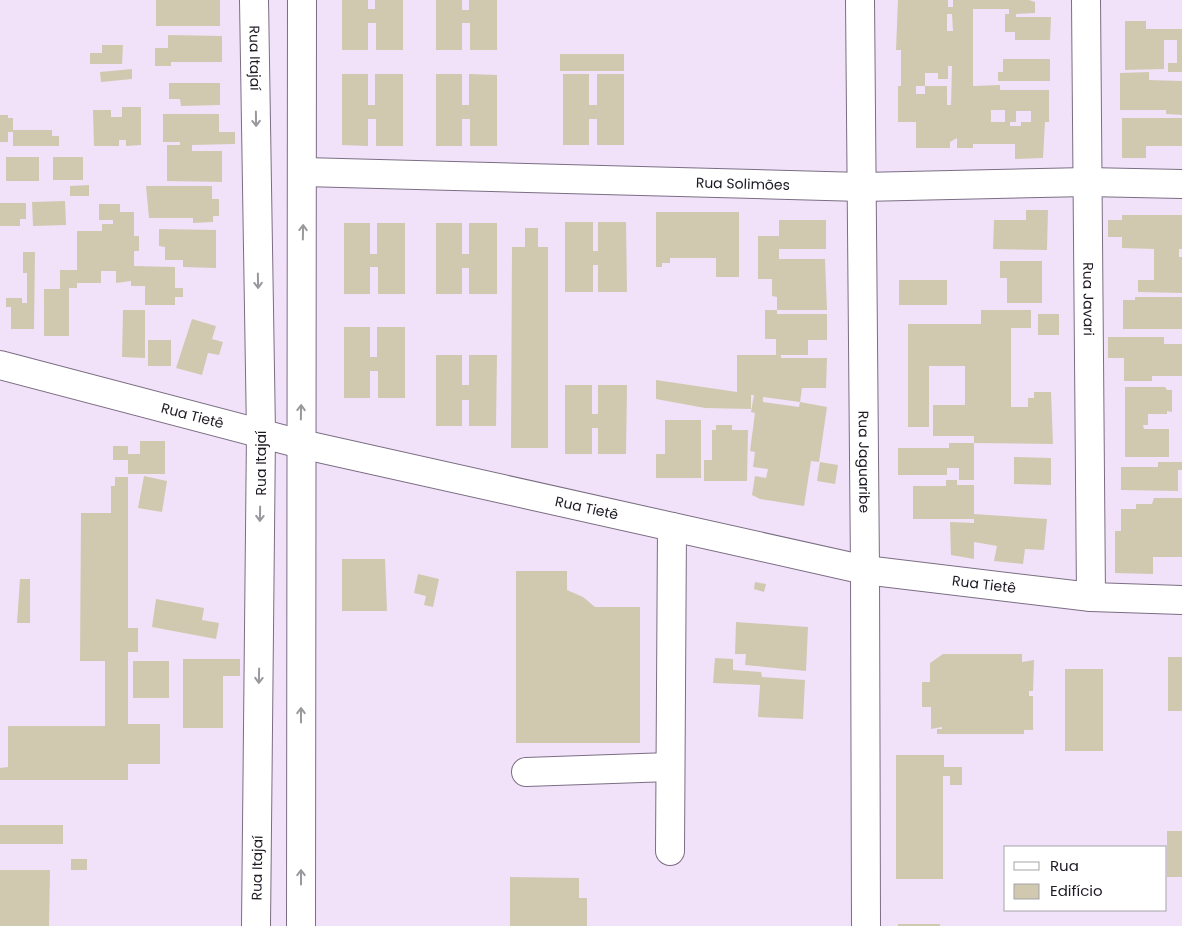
<svg xmlns="http://www.w3.org/2000/svg" width="1182" height="926" font-family="Poppins,sans-serif">
	<style>
		.building { fill: #d1c9af; fill-rule: evenodd }
		.lines { fill: none; stroke-linecap: round; stroke-linejoin: round }
		.minor-casing { stroke: #7b6e83; stroke-width: 30 }
		.minor { stroke: #fff; stroke-width: 28 }
		.oneway { stroke: #9a989c }
		.labels { text-anchor: middle; stroke-width: 4.5; stroke-linejoin: round; paint-order: stroke }
		.street-label { font-size: 14px; fill: #1e1922; stroke: #fff }
	</style>
	<rect width="100%" height="100%" fill="#f1e2fa"/>
	<path class="building" d="M156 0H220V26H156Z
		M342 0H368V9H375V0H403V50H376V23H368V50H342Z
		M436 0H462V10H469V0H497V50H470V23H462V50H436Z
		M898 0H948V7H953V0H1029L1035 2V13L1016 14V17H1051L1050 40H1015V32H1005V14H1009V9H973V86L1000 85V90H1049V122H1045L1043 158 1015 159V144H973V148H957V138L950 142V148H916V122H898V86H901V50H896ZM947 14H952L953 31H947ZM948 66H952L951 105H947V86H925V94H916V86H925V73H938V79H948ZM991 110H1005V122H991ZM1016 111H1031V122H1021V126H1010V122H1016Z
		M1125 21H1146V29H1182V72H1168V63H1177V40H1164V69L1125 70Z
		M168 35 222 36V62H171V66H155V48H168Z
		M102 45H123L122 64H90V53H102Z
		M560 54H624V71H560Z
		M1003 59H1050V81H998V72H1003Z
		M132 69V79L101 82 100 72Z
		M1149 72V80L1182 81V115L1166 114V110H1120V73Z
		M342 74H368V105H375V74H403V146H376V119H368V146L342 145Z
		M436 74H462V105H469V74L497 75V146H470V119H462V146H436Z
		M563 74H589V105H597V74H624V145H597V119H589V145H563Z
		M169 83H220V105L181 106 180 99H169Z
		M122 107H141V145L126 146V140H119V146H94L93 110H111V117H122Z
		M163 114H219V132H235V144L192 145V151H222V182L167 181V145H180V142H163Z
		M0 115H8V118H13V130H52V136H59V146H13V132H8V142H0Z
		M1122 118H1182V146H1146V158H1122Z
		M6 157H39V181H6Z
		M53 157H83V180H53Z
		M89 185V196H70V186Z
		M146 186H212V199H219V216H213V222L193 223V218H149Z
		M65 201 66 225 33 226 32 202Z
		M0 203H26V219H20V226H0Z
		M99 204H120V212H134V236H139V251H134V266L175 267V288H183V297H175V305H145V286H131V281L116 283V271H101V283H77V288H69V336H44V289H60V270H77V231H102V224H113V220H99Z
		M1026 210H1048L1047 250 993 249 994 220H1026Z
		M656 212H739V277H716V258H670V263H662V267H656Z
		M1122 215H1182V249H1179V257H1182V293L1138 292V280H1154V249L1122 248V237H1108V220H1122Z
		M779 220H826V249H779V259H825L827 310H777V297L772 296V279H758V236H779Z
		M565 222H593V251H598V222H626L627 292H598V265H593V292H565Z
		M344 223H370V254H377V223H405V294H378V267H370V294H344Z
		M436 223H462V254H469V223H497V294H469V268H462V294H436Z
		M525 228H538V247H548V448H511L512 247H525Z
		M159 229 216 230V268L183 267V260H165V247L159 246Z
		M23 252H35L34 329H11V307H6V298H22V303H27V273H23Z
		M1000 261H1042V303H1007V278H1000Z
		M899 280H947V305H899Z
		M1135 297H1182V329H1123V300H1135Z
		M123 310H145V358L122 357Z
		M765 310H777V314H827V340H808V355H781V358H827L826 388H802L800 402 763 397V402L799 407 800 402 827 407 819 462 811 461 804 506 760 499 752 495 755 476 766 478 768 469 753 467 755 452 750 451 755 413 751 412 754 395H751V409L705 408 656 399V380L737 392V355H776V339H765Z
		M981 310H1031V328H1011V407H1028V398H1034V392H1051L1053 444 974 443V480H959V468H947V475H898V448H949V443H974V436H933V405H965V366H929V427H908V324H981Z
		M1038 314H1059V335H1038Z
		M192 319 216 326 212 339 223 342 219 355 208 353 202 375 176 368Z
		M344 327H370V357H377V327H405V398H378V371H370V398H344Z
		M1108 337H1164V344H1182V376H1152V381H1124V358H1108Z
		M148 340H171V366H148Z
		M436 355H462V385H469V355H497L496 426H469V400H462V426H436Z
		M565 385H592V414H598V385H627L626 454H598V428H592V454H565Z
		M1125 387H1165L1167 390H1172V412L1167 411V414H1148V425H1143L1144 429H1169V457H1125Z
		M665 420H701V478H656V454H665Z
		M716 425H732V430H748L747 481H704V460H712V430H716Z
		M140 441H165V474H128V460H113V446H128V454H140Z
		M1014 457 1051 458V485L1014 484Z
		M820 462 838 465 835 484 817 481Z
		M1158 462H1182V470H1178V491L1121 490V467H1158Z
		M144 476 167 481 162 512 138 508Z
		M115 477H128V628H138V652H128V724H160V764H128V780H0V768L8 767V726H105V661H80L81 513H111V486H115Z
		M946 480H957V485H974V514L1047 519 1044 550 1025 549 1023 564 994 561 997 546 974 542V559L951 555 950 522 974 523V519H913V486H946Z
		M1154 498H1182V557H1153V574L1115 573V531H1121V509H1136V504H1152Z
		M342 559H385L387 611H342Z
		M516 571H567V590L583 597 595 607H640V743H516Z
		M418 574 439 579 433 607 424 605 426 596 414 593Z
		M20 579H30V623H17Z
		M755 582 766 584 764 592 754 589Z
		M156 599 204 608 202 620 219 623 216 639 152 627Z
		M736 622 808 627 806 671 745 665 746 654H735Z
		M943 654H1022V662L1034 660 1033 691H1029V696H1033V730H1024V734H937V729H942V727L931 729V707H922V682H930V663Z
		M1168 657H1182V711H1168Z
		M715 658 733 659V670L761 672 762 677 805 680 803 719 758 717 760 685 713 683Z
		M183 659H240V676H223V728H183Z
		M133 661H169V698H133Z
		M1065 669H1103V751H1065Z
		M896 755H944V767H962V785H950V776H943V879H896Z
		M0 825H63V844H0Z
		M1167 831H1182V877H1167Z
		M71 859H87V870H71Z
		M0 870H50L49 926H0Z
		M510 877 579 878V898H587V926H510Z
		M898 924H940V926H898Z"/>
	<g class="lines">
		<g class="minor-casing">
			<g id="minor">
				<path id="s1" d="M254 0 261 433 256 926"/>
				<path id="s2" d="M860 0 865 570 866 926"/>
				<path id="s3" d="M1086 0 1091 597"/>
				<path id="s4" d="M304 172 862 187 1087 182 1182 184"/>
				<path id="s5" d="M0 365 301 444 865 570 1091 597 1182 600"/>
				<path d="M526 772 670 767"/>
				<path d="M670 851 672 527"/>
				<path d="M301 926 302 0"/>
			</g>
		</g>
		<use href="#minor" class="minor"/>
	</g>
	<defs><path id="oneway-shaft" d="M-6 0H5M1.5-3L5.5 0L1.5 3" fill="none" stroke-width="1.6" stroke-linecap="round" stroke-linejoin="round" transform="scale(1.25)"/></defs>
	<g class="oneway">
		<use href="#oneway-shaft" transform="translate(256 119) rotate(89)"/>
		<use href="#oneway-shaft" transform="translate(303 232) rotate(-89)"/>
		<use href="#oneway-shaft" transform="translate(258 281) rotate(89)"/>
		<use href="#oneway-shaft" transform="translate(301 412) rotate(-89)"/>
		<use href="#oneway-shaft" transform="translate(260 514) rotate(91)"/>
		<use href="#oneway-shaft" transform="translate(259 676) rotate(91)"/>
		<use href="#oneway-shaft" transform="translate(301 715) rotate(-90)"/>
		<use href="#oneway-shaft" transform="translate(301 877) rotate(-90)"/>
	</g>
	<g class="labels">
		<g class="street-label">
			<text dy="5" stroke="none"><textPath href="#s1" startOffset="58">Rua Itajaí</textPath></text>
			<text dy="5" stroke="none"><textPath href="#s4" startOffset="439">Rua Solimões</textPath></text>
			<text dy="5" stroke="none"><textPath href="#s3" startOffset="299">Rua Javari</textPath></text>
			<text dy="5" stroke="none"><textPath href="#s5" startOffset="199">Rua Tietê</textPath></text>
			<text transform="translate(261 463) rotate(-90)" y="5">Rua Itajaí</text>
			<text dy="5" stroke="none"><textPath href="#s2" startOffset="462">Rua Jaguaribe</textPath></text>
			<text dy="5" stroke="none"><textPath href="#s5" startOffset="604">Rua Tietê</textPath></text>
			<text dy="5" stroke="none"><textPath href="#s5" startOffset="1009">Rua Tietê</textPath></text>
			<text transform="translate(257 868) rotate(-89)" y="5">Rua Itajaí</text>
		</g>
	</g>
	<rect x="1004" y="846" width="162" height="65" fill="#ffffff" stroke="#a5a3a7"/>
	<rect x="1014" y="862" width="25" height="8" fill="#ffffff" stroke="#a5a3a7"/>
	<text x="1050" y="871" font-size="15" fill="#1e1922">Rua</text>
	<rect x="1014" y="884" width="25" height="15" fill="#d1c9af" stroke="#a5a3a7"/>
	<text x="1050" y="896" font-size="15" fill="#1e1922">Edifício</text>
</svg>
